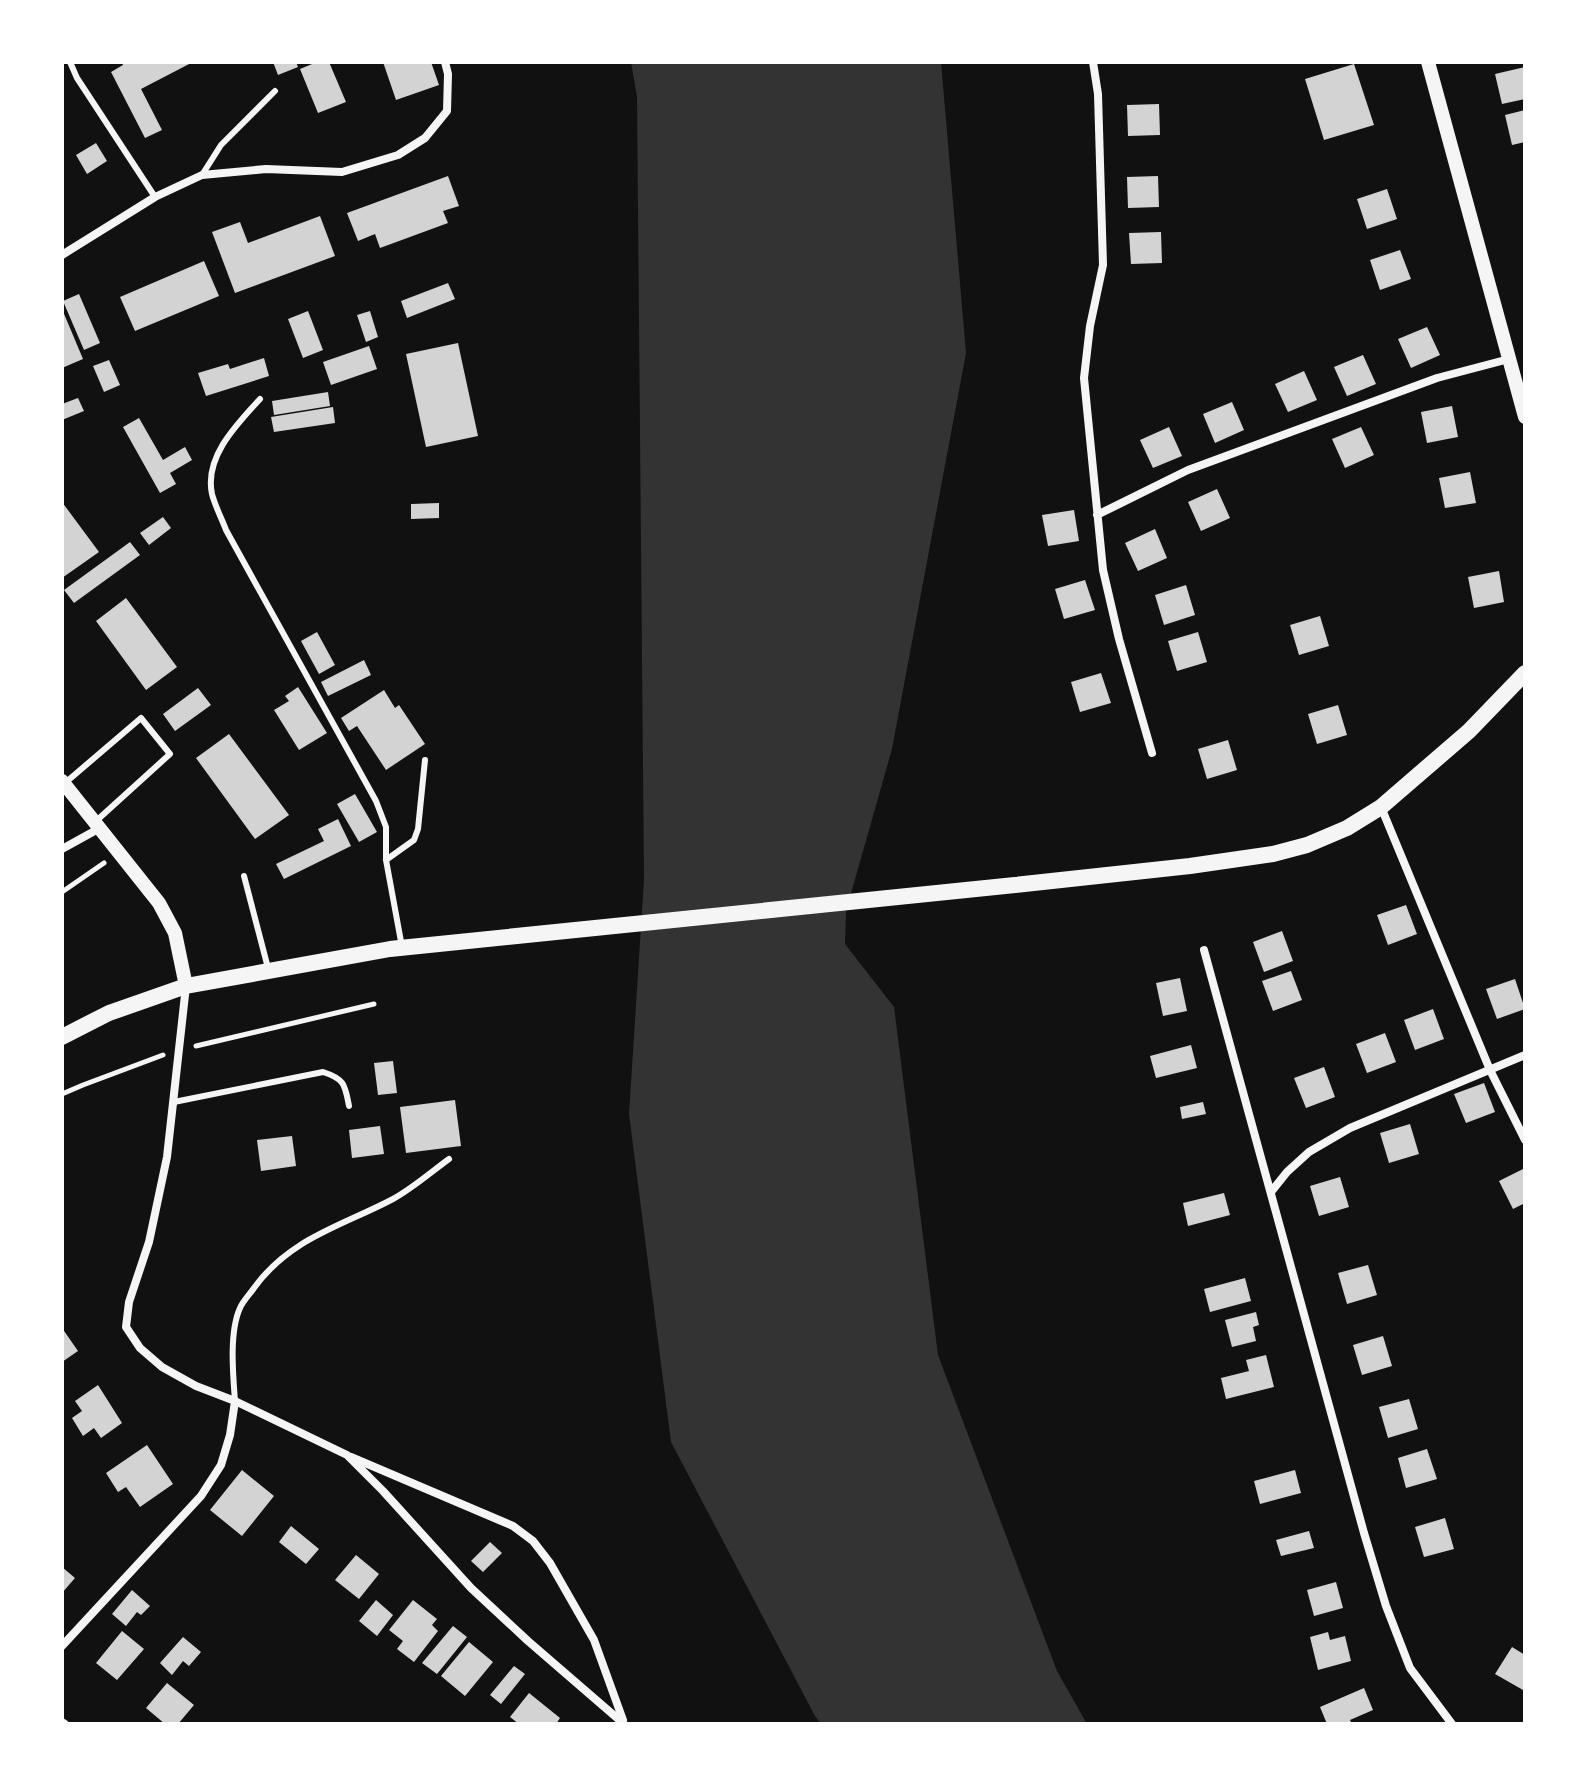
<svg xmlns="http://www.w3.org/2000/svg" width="1587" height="1786" font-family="'Fira Sans Condensed',sans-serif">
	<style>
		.water { fill: #333 }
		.building { fill: #d3d3d3 }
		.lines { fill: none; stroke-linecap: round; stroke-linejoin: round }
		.path { stroke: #f5f5f5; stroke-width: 5 }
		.service { stroke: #f5f5f5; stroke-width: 6 }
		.minor { stroke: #f5f5f5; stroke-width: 8 }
		.tertiary { stroke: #f5f5f5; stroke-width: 14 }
		.secondary { stroke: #f5f5f5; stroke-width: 16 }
	</style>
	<rect width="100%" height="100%" fill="#111"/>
	<path class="water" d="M631 62H941L966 353 892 749 846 911 845 944 894 1007 938 1355 1057 1671 1087 1724H821L815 1716 671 1442 629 1114 644 880 637 97Z"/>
	<path class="building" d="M122 62H193L141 89 162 130 145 138 111 72 123 65Z
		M273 62H296L298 67 278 75Z
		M317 62H329L346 102 318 113 300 69Z
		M383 62H431L439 85 396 100Z
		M1354 64 1374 125 1324 140 1305 79Z
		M1525 67V99L1502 104 1495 74Z
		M1159 104 1160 135 1128 136 1127 105Z
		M1525 110V142L1512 145 1505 115Z
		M96 143 107 161 87 174 76 155Z
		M448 176 459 206 443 211 448 223 380 248 375 234 358 241 347 213Z
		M1158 176 1159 207 1128 208 1127 177Z
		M1387 189 1397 219 1367 229 1357 199Z
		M320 216 335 256 235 293 212 232 240 222 248 243Z
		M1161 232 1162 263 1131 264 1129 233Z
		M1400 250 1411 279 1380 290 1370 260Z
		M204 261 219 296 135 331 120 297Z
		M448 283 455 299 407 318 401 301Z
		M79 294 100 343 84 350 63 301Z
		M62 309 83 359 62 368Z
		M308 311 323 350 303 358 288 319Z
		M370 311 378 337 366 342 357 315Z
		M1427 327 1440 355 1411 368 1398 339Z
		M458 343 478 436 426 447 406 354Z
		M369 346 377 369 331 385 323 362Z
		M1363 355 1376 384 1347 396 1334 367Z
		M264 358 269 376 206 396 198 373 228 364 230 369Z
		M109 360 120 385 104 392 93 366Z
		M1304 371 1317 400 1288 412 1275 384Z
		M328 392 330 406 274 415 272 401Z
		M78 398 84 411 62 420V404Z
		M1232 402 1244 430 1215 443 1203 414Z
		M1452 406 1458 437 1427 443 1421 412Z
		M333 407 335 423 274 432 271 417Z
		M139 418 163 460 185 447 192 460 170 473 176 484 160 493 123 427Z
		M1169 427 1182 456 1153 468 1140 440Z
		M1361 427 1374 455 1345 468 1332 439Z
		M1470 472 1476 503 1445 508 1439 478Z
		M1217 489 1230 518 1201 531 1188 502Z
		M62 502 99 552 62 578Z
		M439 503V518L411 519V504Z
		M1074 510 1079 541 1048 546 1042 515Z
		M163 517 171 528 149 545 140 533Z
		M1155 529 1167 558 1138 571 1125 543Z
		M130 542 140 555 74 603 64 590Z
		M1499 571 1504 602 1474 608 1468 577Z
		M1085 580 1095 610 1064 619 1055 589Z
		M1186 585 1195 615 1164 625 1155 595Z
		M126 598 177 667 146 690 96 621Z
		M1320 616 1329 646 1299 655 1290 625Z
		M317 632 335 665 319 674 301 641Z
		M1198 632 1207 662 1177 671 1168 641Z
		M364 660 371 675 328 696 321 682Z
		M1101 673 1111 703 1080 712 1071 682Z
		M298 687 327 733 299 750 274 710 289 701 285 696Z
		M198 688 211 705 175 731 163 714Z
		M384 690 395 708 399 705 425 744 386 770 357 726 349 731 341 718Z
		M1338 705 1347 735 1317 744 1308 714Z
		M229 734 289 815 255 839 196 758Z
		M1228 740 1237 770 1207 779 1198 749Z
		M355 794 377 832 359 842 337 804Z
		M338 819 351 846 284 879 276 864 324 841 318 829Z
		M1406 905 1417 934 1388 945 1377 915Z
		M1282 931 1293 961 1264 972 1253 942Z
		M1291 971 1302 1000 1273 1011 1262 981Z
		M1180 978 1187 1011 1163 1016 1156 983Z
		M1515 979 1525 1009 1497 1019 1486 989Z
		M1433 1009 1444 1039 1415 1050 1404 1020Z
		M1385 1033 1396 1062 1367 1073 1356 1044Z
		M1191 1045 1197 1068 1156 1078 1150 1056Z
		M393 1061 397 1093 378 1095 374 1063Z
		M1324 1067 1335 1097 1306 1108 1294 1078Z
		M1484 1083 1495 1112 1466 1123 1454 1094Z
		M455 1100 461 1146 406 1153 400 1107Z
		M1203 1102 1206 1114 1182 1119 1180 1107Z
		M1410 1124 1419 1154 1389 1163 1380 1133Z
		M380 1126 384 1154 352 1158 349 1130Z
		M292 1136 296 1166 261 1171 257 1140Z
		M1525 1168V1203L1513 1209 1499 1181Z
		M1340 1177 1349 1207 1319 1216 1310 1186Z
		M1224 1193 1230 1215 1188 1226 1183 1203Z
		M1368 1265 1377 1295 1347 1304 1338 1273Z
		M1245 1278 1251 1301 1210 1312 1204 1289Z
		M1256 1312 1259 1325 1253 1327 1256 1341 1232 1347 1225 1320Z
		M62 1328 78 1351 62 1362Z
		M1383 1336 1392 1366 1362 1375 1353 1345Z
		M1266 1355 1274 1387 1226 1399 1221 1378 1249 1371 1246 1360Z
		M98 1385 122 1423 101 1438 94 1428 83 1436 72 1418 82 1411 75 1401Z
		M1409 1399 1418 1429 1388 1438 1379 1407Z
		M147 1445 173 1484 140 1507 126 1487 118 1492 106 1473Z
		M1427 1449 1437 1479 1406 1488 1398 1458Z
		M242 1470 274 1496 242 1536 210 1510Z
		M1295 1470 1301 1493 1260 1504 1254 1481Z
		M1445 1518 1454 1549 1424 1557 1415 1527Z
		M291 1526 319 1549 306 1564 279 1542Z
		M1309 1531 1314 1548 1281 1556 1276 1540Z
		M490 1542 502 1553 483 1572 471 1561Z
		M356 1555 379 1574 359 1599 335 1580Z
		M62 1567 75 1578 62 1593Z
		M1336 1582 1343 1608 1314 1616 1307 1590Z
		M132 1590 150 1606 141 1615 137 1612 126 1626 112 1614Z
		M376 1600 393 1615 377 1636 359 1621Z
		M413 1600 437 1619 432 1625 438 1631 414 1662 397 1649 403 1641 389 1630Z
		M453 1626 467 1637 437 1674 422 1663Z
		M122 1631 144 1649 117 1680 96 1663Z
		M1328 1632 1330 1640 1345 1636 1351 1661 1318 1670 1310 1637Z
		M183 1637 201 1652 189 1666 183 1661 172 1675 160 1663Z
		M469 1642 493 1662 465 1696 441 1676Z
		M1512 1647 1525 1655V1686L1523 1690 1495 1674Z
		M514 1666 525 1674 501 1704 490 1695Z
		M167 1683 194 1705 178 1724H165L146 1708Z
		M1364 1688 1373 1710 1350 1720 1352 1724H1327L1320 1707Z
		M529 1693 560 1718 556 1724H519L510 1717Z"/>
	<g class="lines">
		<path class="path" d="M62 892 104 863
			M196 1046 374 1004
			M62 1094 83 1085 163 1055"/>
		<path class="service" d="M70 62 77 78 155 197
			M202 175 221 145 275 91
			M260 399C237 424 204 457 212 494 215 506 222 519 226 530L376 801 386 827V860L402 947
			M65 783 141 718 170 754 95 822
			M386 860 414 840 418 829 425 760
			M244 876 268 968
			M174 1102 323 1072C345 1079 345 1085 349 1106
			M235 1401C233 1375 229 1332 240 1308 243 1301 250 1294 254 1288 290 1238 342 1226 393 1199 413 1188 431 1172 449 1159"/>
		<path class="minor" d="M1093 62 1098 94 1103 265 1090 326 1084 378 1103 570 1119 639 1152 753
			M62 255 155 197 202 175 266 169 342 172 398 155 425 138 447 111 448 74 445 62
			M1097 515 1188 470 1437 378 1509 359
			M1381 807 1490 1070 1525 1140
			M62 849 100 828
			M1204 950 1364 1533 1386 1606 1410 1668 1452 1724
			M186 986 167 1157 149 1242 129 1302 126 1327 140 1348 162 1367 196 1386 235 1401 347 1455 383 1491 471 1588 528 1641 624 1724
			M1271 1192 1287 1172 1309 1152 1350 1128 1525 1055
			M351 1457 513 1526 533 1541 550 1563 594 1640 623 1720
			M62 1646 201 1496 221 1465 230 1435 235 1401
			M62 1722 65 1724"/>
		<path class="tertiary" d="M1428 62 1525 417
			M62 781 159 903 175 933 186 986"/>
		<path class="secondary" d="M62 1037 109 1013 186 986 390 949 1015 885 1190 866 1273 854 1307 845 1347 828 1381 807 1469 731 1525 673"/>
	</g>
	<rect width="1587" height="1786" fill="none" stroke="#ffffff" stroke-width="128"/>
</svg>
